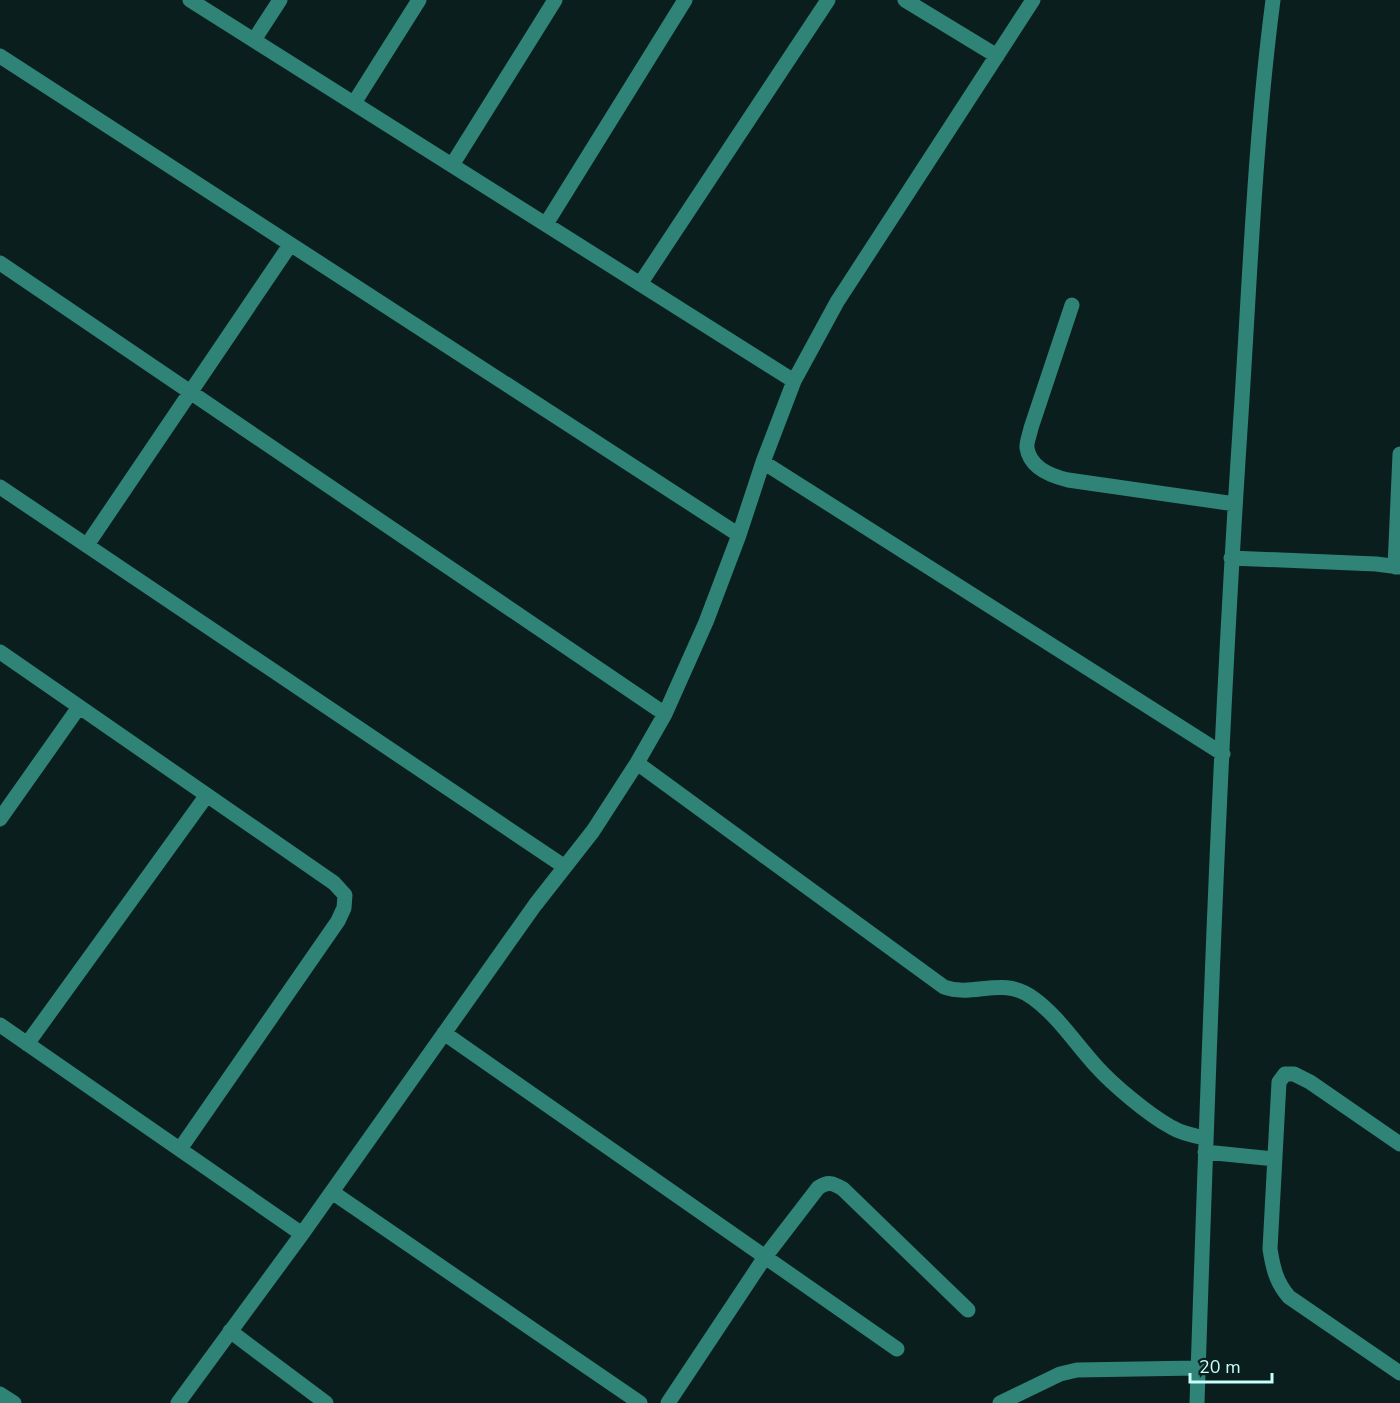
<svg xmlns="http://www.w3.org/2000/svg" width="1400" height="1403" font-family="'Nunito Sans',sans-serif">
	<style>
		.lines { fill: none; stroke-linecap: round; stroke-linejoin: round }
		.minor { stroke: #2f8377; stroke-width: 15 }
	</style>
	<rect width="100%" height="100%" fill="#0a1e1e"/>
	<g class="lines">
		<path class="minor" d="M190 0 794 381
			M905 0 997 56
			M254 40 280 0
			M0 56 739 535
			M354 103 419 0
			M452 165 555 0
			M546 224 685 0
			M0 263 665 714
			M640 284 828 0
			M1072 305 1031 428C1030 434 1026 443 1027 448 1030 468 1051 476 1068 480L1235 504
			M763 462 1223 754
			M0 487 565 867
			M87 545 290 245
			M1231 558 1376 564 1400 567
			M1395 567 1400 454
			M0 652 334 883 345 895 344 908 338 921 180 1149
			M637 763 944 987C975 998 1002 975 1033 998 1058 1016 1075 1043 1096 1066 1113 1085 1149 1115 1171 1127 1181 1133 1194 1136 1206 1138
			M0 819 79 707
			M0 1025 302 1234
			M444 1033 897 1349
			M27 1044 207 795
			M1400 1144 1310 1082 1294 1074H1285L1279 1082 1270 1249C1273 1268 1276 1282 1289 1297L1400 1373
			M1205 1152 1275 1159
			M332 1192 640 1403
			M230 1331 326 1403
			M0 1394 14 1403
			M178 1403 302 1234 535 905 593 831 637 763 665 714 706 622 739 535 763 462 794 381 837 302 1033 0
			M668 1403 765 1257 818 1188C828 1181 833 1183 843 1189L968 1310
			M1000 1403 1060 1374 1077 1370 1198 1368
			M1197 1403C1208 1074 1219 744 1241 415 1250 277 1255 137 1273 0"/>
	</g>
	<path d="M1190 1373v9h82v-9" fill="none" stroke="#c7fffc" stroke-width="3"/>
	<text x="1199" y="1373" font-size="18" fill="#c7fffc" stroke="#0a1e1e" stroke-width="4.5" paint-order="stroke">20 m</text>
</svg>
